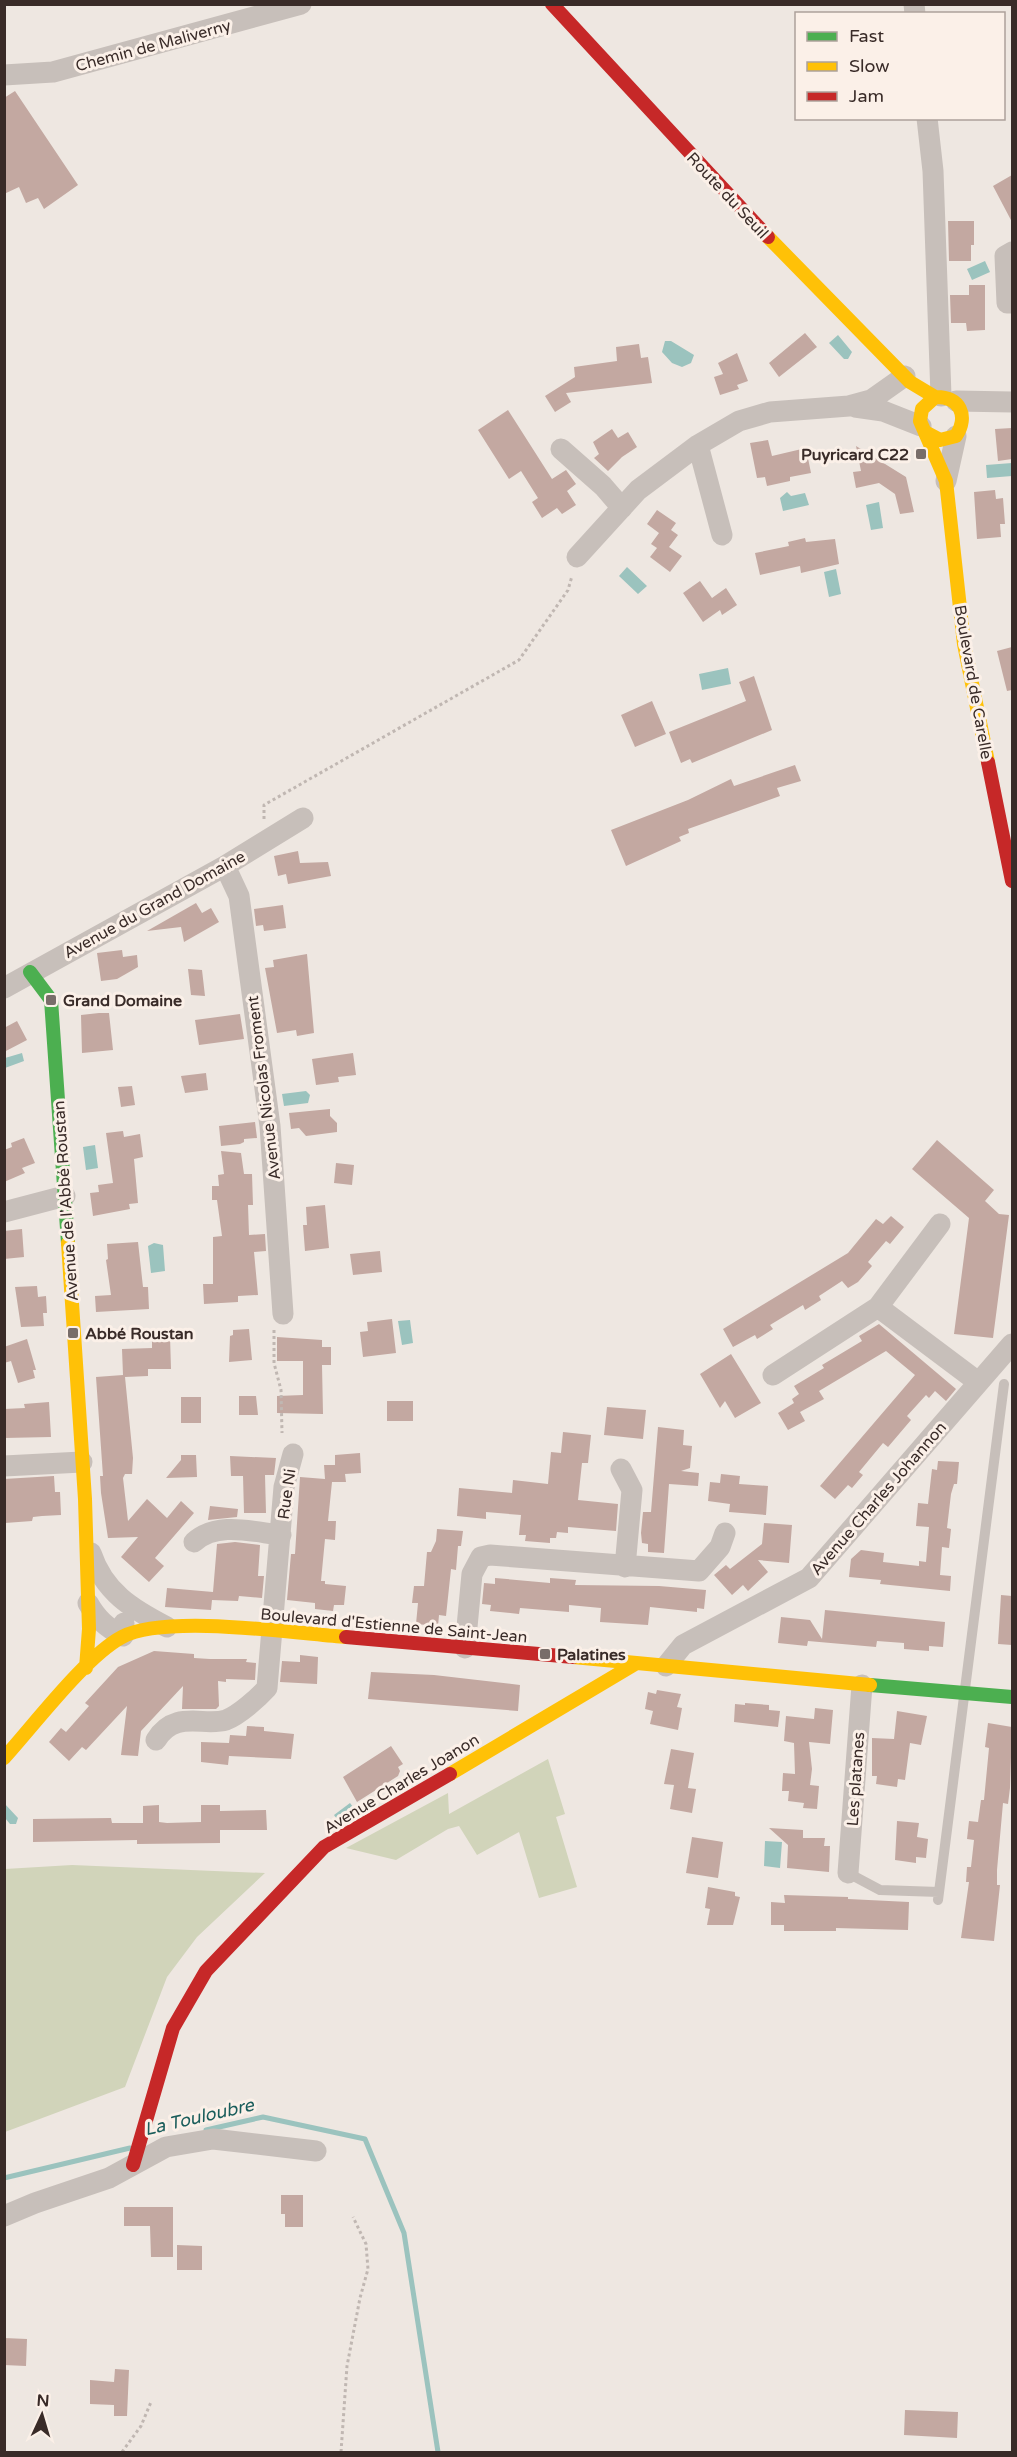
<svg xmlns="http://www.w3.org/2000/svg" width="1017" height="2457" font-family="'Varela Round',sans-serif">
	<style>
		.green { fill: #d1d4ba }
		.water { fill: #9bc3be }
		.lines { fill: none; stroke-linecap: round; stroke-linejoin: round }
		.stream { stroke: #9bc3be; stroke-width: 5 }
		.building { fill: #c3a8a1 }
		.path { stroke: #c0b7b2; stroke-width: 3; stroke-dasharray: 3 3; stroke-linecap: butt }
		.lane { stroke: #c7bfba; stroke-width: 10 }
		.street { stroke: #c7bfba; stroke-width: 21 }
		.fast { stroke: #4caf50; stroke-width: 14 }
		.slow { stroke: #ffc107; stroke-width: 14 }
		.jam { stroke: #c62828; stroke-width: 14 }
		.poi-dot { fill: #786d69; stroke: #fbf0e8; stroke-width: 2 }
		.labels { text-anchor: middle; stroke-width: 6; stroke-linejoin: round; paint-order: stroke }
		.street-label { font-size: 16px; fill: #392b28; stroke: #fbf0e8 }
		.poi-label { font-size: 16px; font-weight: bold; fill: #392b28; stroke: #fbf0e8; text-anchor: start }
		.water-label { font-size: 18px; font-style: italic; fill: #1a5d5b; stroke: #fbf0e8 }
	</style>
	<rect width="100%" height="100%" fill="#eee7e1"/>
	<path class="green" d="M548 1759 565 1814 556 1817 577 1887 539 1898 519 1832 477 1855 459 1826 448 1829 396 1860 346 1848 448 1793 449 1814Z
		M72 1865 265 1873 197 1937 167 1977 125 2087 5 2132V1869Z"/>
	<path class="water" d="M985 261 990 272 972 280 967 269Z
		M838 335 852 352 848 359H844L829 343Z
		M665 341H671L694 355 691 363 682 367 672 363 662 352Z
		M1012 463V476L987 478 986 465Z
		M787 492 791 496 805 493 809 505 783 511 780 498Z
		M879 502 883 528 871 530 866 505Z
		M627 567 647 586 638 594 619 576Z
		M836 569 841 594 829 597 824 572Z
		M728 668 731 684 702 690 699 674Z
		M22 1053 24 1061 5 1068V1058Z
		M306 1091 310 1095 308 1103 284 1106 282 1094Z
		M95 1145 98 1168 86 1170 83 1147Z
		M154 1243 163 1245 165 1271 151 1273 148 1246Z
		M410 1320 413 1343 402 1345 398 1321Z
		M4 1803 18 1818 16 1824H10L5 1818Z
		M350 1803 356 1811 339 1822 334 1815Z
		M765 1841 782 1842 780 1868 764 1866Z"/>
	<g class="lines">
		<path class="stream" d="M206 2130 263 2117 365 2139 404 2233 438 2452
			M4 2178 130 2148"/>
	</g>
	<path class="building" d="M15 91 78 185 44 209 38 198 26 203 19 187 4 194V98Z
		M1012 175V222L993 186Z
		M948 221H974V245H971V261H949Z
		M969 285H985V330L967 331 966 323H951L950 295H969Z
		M805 333 817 347 779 377 769 363Z
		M639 344 641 358 648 357 652 383 566 393 571 402 555 412 545 396 575 377 574 367 617 361 616 347Z
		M737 353 748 381 737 385 739 389 720 395 714 377 723 374 718 363Z
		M508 410 552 479 566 470 576 484 567 491 576 505 562 514 557 508 542 518 532 502 538 498 521 471 509 479 478 430Z
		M1012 428V459L998 461 995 429Z
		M612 429 618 438 628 432 637 447 622 457 608 471 594 458 599 454 593 442Z
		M768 440 772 456 806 448 811 473 790 477V481L767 486 765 477 757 478 750 443Z
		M856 446 906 477 914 512 900 514 895 494 879 483 856 488 853 472 861 471Z
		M995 490 996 499 1003 498 1005 524H1000L1001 537 977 539 974 492Z
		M657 510 676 523 671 530 678 535 669 547 682 556 670 572 650 557 657 548 651 544 659 533 647 524Z
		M805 538 806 542 835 539 839 564 801 573 800 566 760 575 755 553 789 546 788 542Z
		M700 581 712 598 726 588 737 605 722 615 720 610 703 622 683 593Z
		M1012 647V690L1007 691 997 651Z
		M754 676 772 730 692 763 690 759 681 763 669 732 746 701 739 682Z
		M652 701 666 734 635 747 621 715Z
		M795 765 801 781 777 788 780 796 688 829 689 833 679 837 681 841 626 866 611 830 688 800 731 779 734 786Z
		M298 851 300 863 328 862 331 876 288 884 286 874 278 876 274 856Z
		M196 903 202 913 211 908 219 922 184 942 181 927 147 931Z
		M283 905 286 928 264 931 263 925 256 926 254 909Z
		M122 950 123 957 137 955 138 967 117 979 101 981 97 953Z
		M307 954 314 1033 297 1036 296 1030 277 1033 265 968 274 967 273 960Z
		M188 969 202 970 205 996 191 995Z
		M99 1013H109L113 1050 82 1053 81 1015Z
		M240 1014 244 1039 199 1045 195 1020Z
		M17 1021 27 1040 4 1052V1028Z
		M353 1053 356 1075 338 1077 339 1082 316 1085 312 1059Z
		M206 1073 208 1090 185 1093 181 1076Z
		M132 1086 135 1105 121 1107 118 1087Z
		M330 1109V1116L337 1123V1132L306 1136 299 1128 291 1129 289 1113Z
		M255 1122 257 1138 244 1139V1142L240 1144 221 1146 219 1126Z
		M123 1131 124 1137 140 1134 143 1157 134 1159 138 1203 129 1204 130 1209 93 1216 90 1193 99 1192 98 1185 113 1183 106 1133Z
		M24 1138 35 1163 22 1168 25 1173 4 1182V1150L12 1147 11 1143Z
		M937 1140 994 1190 985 1201 999 1214 1009 1215 993 1338 954 1334 969 1218 912 1169Z
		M221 1151 241 1153 244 1174H252L253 1205H248L249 1235 265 1234 266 1251 254 1252 258 1295 238 1296V1302L204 1304 203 1284H213V1237L222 1236 217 1200H212V1186H219L218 1175 224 1174Z
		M336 1163 354 1165 352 1185 334 1183Z
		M325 1205 329 1248 305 1251 303 1225H307L306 1207Z
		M891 1216 904 1227 890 1244 886 1241 868 1262 872 1266 858 1282 848 1288 842 1281 819 1296 821 1300 805 1310 803 1305 770 1325 773 1329 757 1339 755 1335 733 1347 723 1329 848 1253 876 1219 883 1224Z
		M22 1229 24 1257 4 1259V1231Z
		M138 1242 143 1287H148L149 1309 96 1312 95 1296 111 1295 106 1260 108 1259 107 1244Z
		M380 1251 382 1272 353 1275 350 1254Z
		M37 1286 38 1297 46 1296 47 1313H43L44 1326 21 1327 15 1287Z
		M392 1319 396 1353 363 1357 360 1332 368 1331 367 1322Z
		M879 1324 956 1389 946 1401 935 1391 929 1398 926 1395 907 1416 911 1420 888 1447 883 1443 859 1472 863 1475 852 1488 848 1485 835 1499 820 1486 915 1375 886 1351 819 1391 824 1399 800 1412 805 1421 788 1430 778 1413 794 1403 792 1399 799 1394 794 1386 824 1368 822 1365 862 1341 859 1336Z
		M249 1329 252 1360 229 1362 230 1336 233 1335V1330Z
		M170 1336 171 1369H148V1376L125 1377 133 1458 132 1474H125L123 1478 128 1521 147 1499 167 1518 181 1501 194 1513 155 1558 164 1566 149 1582 121 1557 138 1537 108 1538 101 1493 100 1476H103L96 1377 123 1375 122 1349 152 1348V1337Z
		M277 1337 322 1340V1347H331V1365H322L323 1414 277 1413V1396L303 1395V1361H277Z
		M27 1339 36 1370H33L35 1378 18 1383 11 1361 4 1363V1347Z
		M731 1354 761 1403 735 1418 725 1401 720 1408 700 1374Z
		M239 1396H256L258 1415H239Z
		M181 1397H201V1423H181Z
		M387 1401H413V1421H387Z
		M49 1402 51 1437 4 1438V1409L25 1408 24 1404Z
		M607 1407 646 1410 643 1439 604 1435Z
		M658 1427 684 1430 683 1445 692 1446 690 1468 681 1471 699 1473 698 1486 669 1484 664 1553 648 1552V1544L642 1543 641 1533 643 1512H651Z
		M563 1432 591 1435 588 1463H582L578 1500 618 1504 616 1531 568 1527V1533L557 1532 556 1538H550V1543L525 1541 526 1535H519L521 1515 486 1512V1519L457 1516 459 1488 512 1493 513 1480 548 1484 551 1452 561 1453Z
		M360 1453 361 1473 345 1474 346 1482H332L328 1521H336L335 1540 325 1539 321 1581H325V1584L346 1586 344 1605H334L333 1611 315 1609V1603L287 1600 291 1554H295L300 1477 325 1479 324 1465H335V1455Z
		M181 1455H196L197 1477 166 1478 181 1460Z
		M230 1456 276 1458 274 1475H265L266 1513H244L243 1476H231Z
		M938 1461 959 1462 957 1484H954L951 1494 947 1528 951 1529 949 1548 942 1547 940 1575 951 1576 950 1591 880 1584 881 1580 849 1577 851 1559 861 1550 884 1553 883 1562 919 1566V1561L926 1562 929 1527 916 1526 918 1503 928 1504 932 1469 937 1470Z
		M721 1474 740 1476 739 1484 768 1486 766 1515 729 1512 730 1504 708 1501 710 1482 720 1483Z
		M54 1476 55 1492H60L61 1515 42 1516 33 1517 32 1521 5 1523 4 1479Z
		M210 1506 238 1509 237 1517 208 1520Z
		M764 1523 792 1525 789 1563 758 1560 768 1572 748 1591 743 1585 732 1595 714 1575 726 1565 730 1569 762 1544Z
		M437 1529 463 1531 461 1546H458L456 1570 451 1569 446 1616 439 1615 438 1626 416 1624 418 1603H412L414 1586H424L427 1552H431L436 1541Z
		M235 1542 260 1545 258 1576H264L262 1598 239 1596 238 1601 212 1600 211 1610 165 1607 167 1588 213 1592 217 1544Z
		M495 1578 550 1583V1578L576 1580 575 1585 659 1586 706 1590 704 1609 697 1608V1612L650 1607 648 1625 600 1622 601 1608 569 1605V1612L520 1608 519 1614 490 1611 491 1605 482 1604 484 1583 495 1584Z
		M1001 1595 1012 1596V1645L998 1644Z
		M825 1610 945 1622 943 1647 929 1646V1651L904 1649V1643L877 1641 876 1647 808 1641 807 1646 778 1643 781 1617 810 1620 822 1639Z
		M154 1651 194 1654V1658L210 1659H247L246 1662 256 1663 255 1680 226 1679V1682L218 1681 219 1706 216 1709H182L183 1686 141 1731 138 1756 121 1755 127 1706 86 1750 82 1747 69 1761 49 1742 61 1728 66 1732 89 1706 85 1703 118 1667Z
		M300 1655 318 1657 317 1684 280 1682 282 1661 300 1662Z
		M371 1672 434 1675 520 1685 518 1711 368 1699Z
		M657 1690 681 1694 677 1707 682 1708 678 1730 650 1724 653 1711 645 1709 648 1692 656 1694Z
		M745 1703 769 1705V1710L780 1711 778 1727 734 1722 735 1704 745 1705Z
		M815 1708 833 1710 830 1744 809 1742 812 1769 810 1785 819 1786 817 1809 803 1808 804 1803 788 1801 789 1791H782L783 1773 795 1774 794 1743 784 1741 786 1716 814 1719Z
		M897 1711 927 1716 921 1745 910 1743 905 1780 898 1779 897 1787 876 1784 877 1776H872V1738L894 1739Z
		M988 1723 1012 1727 1010 1788 1008 1804 1003 1803 997 1870V1885H1000L994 1941 961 1938 969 1882H966L967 1867H971L974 1840 967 1839 969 1821 978 1822 981 1800H984L989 1748 985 1747Z
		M247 1726 264 1727V1731L294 1734 291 1759 229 1756 228 1765 201 1762V1742L229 1743 230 1735 246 1736Z
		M391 1746 403 1764 398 1767 400 1771 398 1776 357 1802 343 1777Z
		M671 1749 694 1753 688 1788 696 1789 692 1813 670 1809 674 1785 664 1784Z
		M159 1805V1822L167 1823 201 1822V1805H220V1811L266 1810 267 1830H220V1843L137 1844V1840L33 1842V1819L111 1818 112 1823H143V1806Z
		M897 1821 919 1823 917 1837 928 1839 926 1858 916 1857V1863L895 1860Z
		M769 1828 803 1830V1838H825L824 1846H830L829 1872 787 1868 788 1845Z
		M692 1837 723 1842 718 1878 686 1873Z
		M708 1887 735 1892V1896L740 1897 733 1925H707L710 1909 705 1908Z
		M784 1895 848 1897V1899L909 1902 908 1930 836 1928V1931H784V1925H771V1902L785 1903Z
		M281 2195H303V2227H285V2214H281Z
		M124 2207H173V2257H151L150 2226H124Z
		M177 2245 202 2246V2270H177Z
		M4 2338 27 2339 26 2366 4 2365Z
		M115 2369 129 2370 127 2416H114V2405L90 2404V2380L114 2382Z
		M905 2410 958 2412 957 2438 904 2435Z"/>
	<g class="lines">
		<path class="path" d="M264 819V805L519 660 568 590 572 576
			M274 1330V1363L281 1390 282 1433
			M122 2452 141 2426 151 2402
			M341 2452 347 2366 360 2298 368 2269 366 2244 353 2217"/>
		<path class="lane" d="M848 1873 880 1890 939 1892
			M938 1900 1004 1384"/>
		<path class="street" d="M914 4 915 14
			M4 75 53 72 301 4
			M927 118 933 171 941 396
			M1012 252 1005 256 1007 303H1012
			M956 401 1012 402
			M855 407 883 411 921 426
			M698 445 722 535
			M561 449 603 486 622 508
			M946 481 956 436
			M577 557 638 490 698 445 739 421 770 412 849 406 871 400 905 376
			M225 866 239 896 270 1126 283 1314
			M4 988 225 866 303 818
			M4 1212 65 1196
			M878 1307 978 1382
			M773 1375 878 1307 940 1224
			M4 1466 82 1462
			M621 1469 632 1490 625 1567
			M194 1542C217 1521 253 1532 281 1535
			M91 1553C104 1592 132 1609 167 1627
			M88 1603C97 1619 107 1628 123 1636L124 1623
			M465 1648 472 1574 481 1557 490 1555 699 1571 720 1547 725 1533
			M666 1666 683 1645 809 1578 1012 1344
			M156 1740C175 1709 204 1727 226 1720 239 1715 258 1698 267 1688L284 1487 293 1454
			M848 1873 862 1685
			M4 2216 35 2203 109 2178 166 2147 213 2139 316 2151"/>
		<path class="fast" d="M30 972 51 1000 68 1243
			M870 1685 1012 1697"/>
		<path class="slow" d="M768 237 910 382 935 397
			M925 432 940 440 956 436C969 416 960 396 935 397L922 409 920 421 946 481 964 644 988 762
			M68 1243 85 1499 89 1629 86 1668
			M573 1657 870 1685
			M4 1758C34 1725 86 1656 122 1637 165 1614 294 1633 346 1637
			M450 1774 635 1664"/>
		<path class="jam" d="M552 4 768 237
			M988 762 1012 881
			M346 1637 573 1657
			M133 2165 173 2028 206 1971 324 1847 450 1774"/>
	</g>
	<g class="poi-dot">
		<rect x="915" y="448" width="12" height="12" rx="3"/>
		<rect x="45" y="994" width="12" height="12" rx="3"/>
		<rect x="67" y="1327" width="12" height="12" rx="3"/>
		<rect x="539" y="1648" width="12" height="12" rx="3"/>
	</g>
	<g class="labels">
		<g class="street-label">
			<text transform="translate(153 45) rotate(-15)" y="6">Chemin de Maliverny</text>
			<text transform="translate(728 195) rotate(47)" y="6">Route du Seuil</text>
			<text transform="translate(974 682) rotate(80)" y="6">Boulevard de Carelle</text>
			<text transform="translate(154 904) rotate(-29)" y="6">Avenue du Grand Domaine</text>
			<text transform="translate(263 1088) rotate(-97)" y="6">Avenue Nicolas Froment</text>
			<text transform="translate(65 1201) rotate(-94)" y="6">Avenue de l'Abbé Roustan</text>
			<text transform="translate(286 1494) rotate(-82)" y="6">Rue Ni</text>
			<text transform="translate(878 1498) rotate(-49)" y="6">Avenue Charles Johannon</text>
			<text transform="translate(394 1625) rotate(5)" y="6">Boulevard d'Estienne de Saint-Jean</text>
			<text transform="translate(855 1779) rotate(-86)" y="6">Les platanes</text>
			<text transform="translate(401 1783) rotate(-31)" y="6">Avenue Charles Joanon</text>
		</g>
		<g class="poi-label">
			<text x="909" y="460" text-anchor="end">Puyricard C22</text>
			<text x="63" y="1006">Grand Domaine</text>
			<text x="85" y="1339">Abbé Roustan</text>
			<text x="557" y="1660">Palatines</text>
		</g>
		<g class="water-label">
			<text transform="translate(199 2117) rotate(-13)" y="6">La Touloubre</text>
		</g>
	</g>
	<rect width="1017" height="2457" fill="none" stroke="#392b28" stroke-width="12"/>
	<rect x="795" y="12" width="210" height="108" fill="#fbf0e8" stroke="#ada19b" stroke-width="1.5"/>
	<rect x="807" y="32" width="30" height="9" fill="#4caf50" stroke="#ada19b" stroke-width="1.5"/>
	<text x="849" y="42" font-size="18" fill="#392b28">Fast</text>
	<rect x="807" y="62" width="30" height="9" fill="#ffc107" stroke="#ada19b" stroke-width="1.5"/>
	<text x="849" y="72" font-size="18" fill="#392b28">Slow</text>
	<rect x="807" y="92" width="30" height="9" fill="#c62828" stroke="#ada19b" stroke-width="1.5"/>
	<text x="849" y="102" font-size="18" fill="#392b28">Jam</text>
	<g transform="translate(42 2415) rotate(4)" stroke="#fbf0e8" stroke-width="4.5" paint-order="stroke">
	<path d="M0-4.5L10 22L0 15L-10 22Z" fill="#392b28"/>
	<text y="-9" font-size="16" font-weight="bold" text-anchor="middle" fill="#392b28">N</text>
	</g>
</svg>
